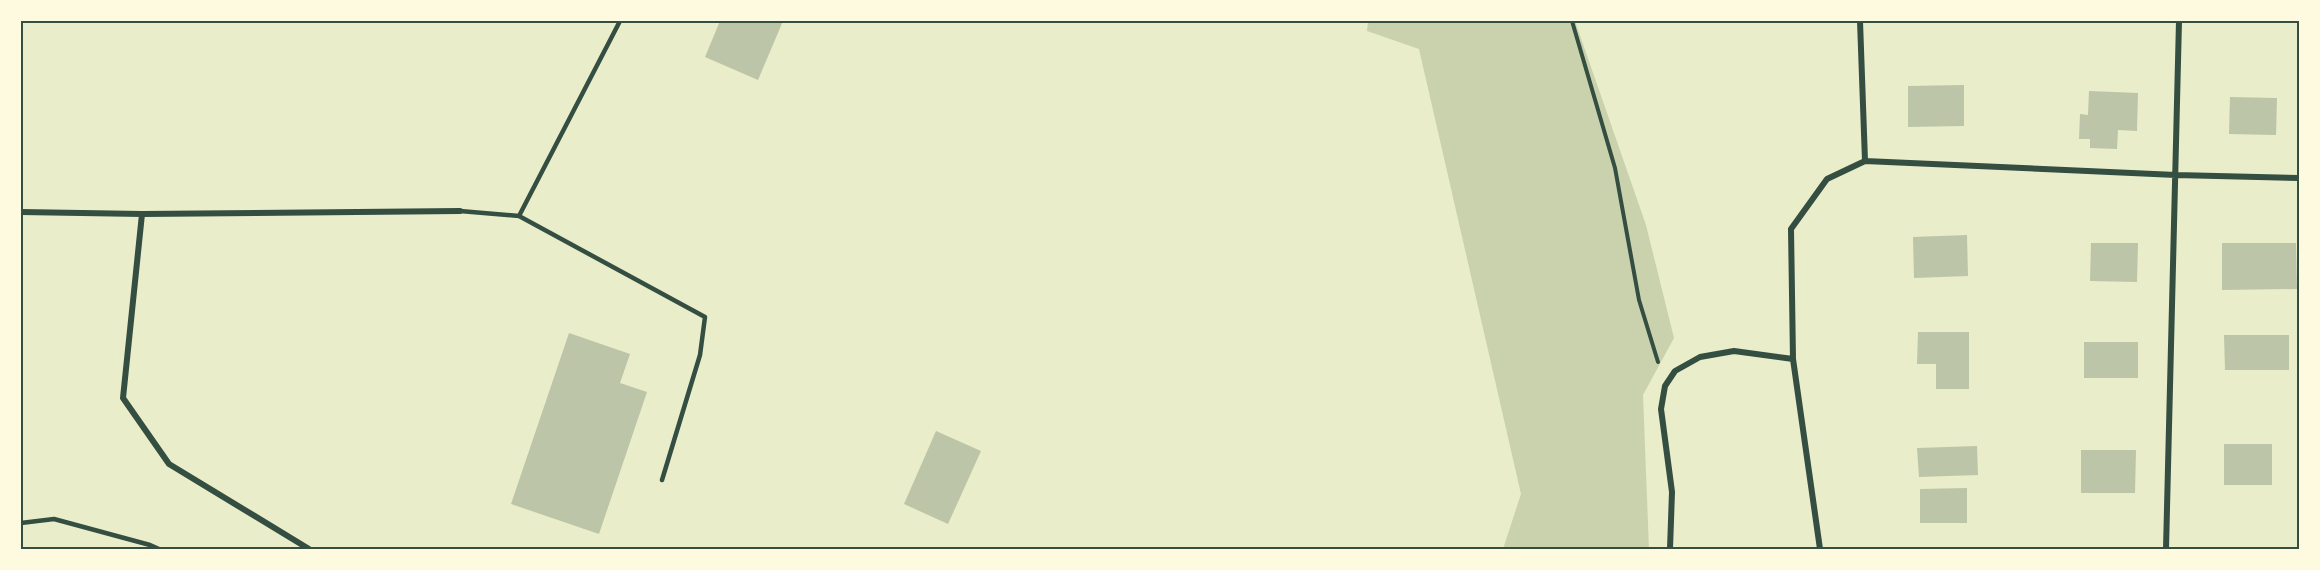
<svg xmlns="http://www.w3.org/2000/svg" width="2320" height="570" font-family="'IBM Plex Sans',sans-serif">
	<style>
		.green { fill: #cad2ad }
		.building { fill: #bcc5a7 }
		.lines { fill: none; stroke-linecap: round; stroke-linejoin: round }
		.path { stroke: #344e41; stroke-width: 4 }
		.service { stroke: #344e41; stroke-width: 4.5 }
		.minor { stroke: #344e41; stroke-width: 6 }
		.neatline { fill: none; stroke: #344e41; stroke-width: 2 }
	</style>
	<rect width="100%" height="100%" fill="#e9edc9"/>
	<path class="green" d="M1368 21H1575L1646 225 1674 338 1643 395 1649 549H1503L1521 494 1419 49 1367 31Z"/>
	<path class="building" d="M720 21H783L758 80 705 57Z
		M1964 85V126L1908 127V86Z
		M2089 91 2138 93 2137 131 2118 130 2117 149 2090 148V139H2079L2080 114 2088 115Z
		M2230 97 2277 98 2276 135 2229 134Z
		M1967 235 1968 276 1914 278 1913 237Z
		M2091 243H2138L2137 282 2090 281Z
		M2222 243H2296L2297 289 2222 290Z
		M1918 332H1969V389H1936V364H1917Z
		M569 333 630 354 620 383 647 392 599 534 511 504Z
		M2224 335H2289V370H2225Z
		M2084 342H2138V378H2084Z
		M936 431 981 451 948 524 904 504Z
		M2224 444H2272V485H2224Z
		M1977 446 1978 475 1919 477 1917 448Z
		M2081 450H2136L2135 493H2081Z
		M1967 488V523H1920V489Z"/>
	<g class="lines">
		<path class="path" d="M1572 21 1615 168 1639 300 1658 362"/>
		<path class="service" d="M460 211 519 216 620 21
			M519 216 705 317 700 355 662 480
			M21 523 54 519 150 545 159 549"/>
		<path class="minor" d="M1865 161 2176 175 2299 178
			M21 212 142 214 460 211
			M142 214 123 398 169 464 309 549
			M1670 549 1672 492 1661 409 1665 386 1675 371 1700 357 1734 351 1793 359
			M1820 549 1793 359 1791 229 1827 179 1865 161 1860 21
			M2166 549 2179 21"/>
	</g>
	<rect width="2320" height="570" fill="none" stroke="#fefae0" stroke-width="45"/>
	<rect x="22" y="22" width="2276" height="526" class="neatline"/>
</svg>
